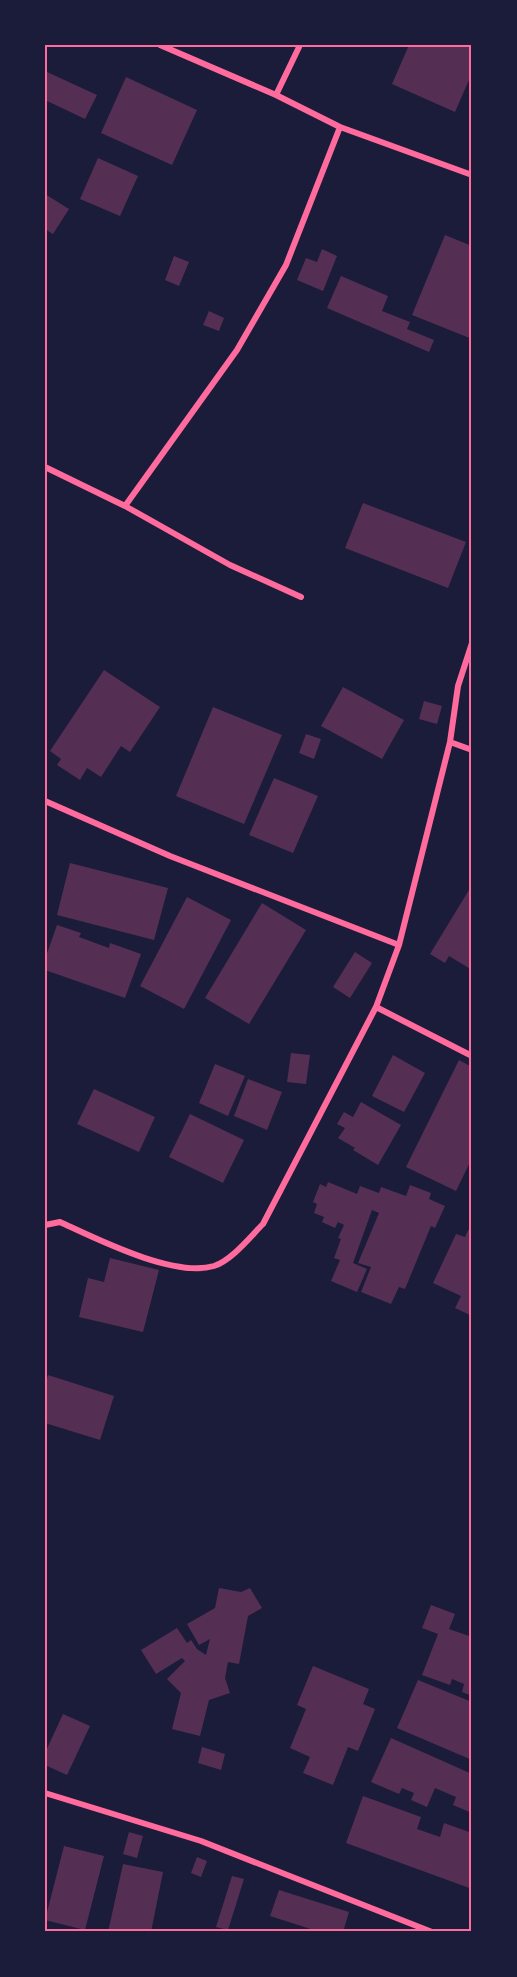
<svg xmlns="http://www.w3.org/2000/svg" width="517" height="1977" font-family="Ubuntu,sans-serif">
	<style>
		.building { fill: #542f53 }
		.lines { fill: none; stroke-linecap: round; stroke-linejoin: round }
		.minor { stroke: #ff6b9d; stroke-width: 6 }
		.neatline { fill: none; stroke: #ff6b9d; stroke-width: 2 }
	</style>
	<rect width="100%" height="100%" fill="#1b1b3a"/>
	<path class="building" d="M409 45H472V73L455 112 392 84Z
		M45 71 97 95 85 119 45 100Z
		M126 77 197 110 172 165 101 133Z
		M98 158 138 176 120 216 80 199Z
		M45 194 69 209 53 234 45 229Z
		M445 235 472 246V339L412 315Z
		M322 249 337 256 323 291 297 280 306 258 317 262Z
		M174 256 189 262 179 286 165 280Z
		M341 276 388 296 382 311 410 322 407 329 434 340 429 352 327 308Z
		M209 311 224 318 219 331 203 325Z
		M363 503 466 542 448 588 345 548Z
		M104 670 160 707 130 752 121 746 101 777 87 768 80 780 57 765 61 759 50 751Z
		M343 687 404 720 382 759 321 726Z
		M424 701 442 706 437 724 419 719Z
		M213 707 282 735 244 824 176 796Z
		M306 734 321 739 314 759 299 753Z
		M274 778 318 796 293 853 249 835Z
		M70 863 168 888 154 940 57 915Z
		M472 885V970L449 956 445 963 430 954Z
		M187 897 231 920 184 1009 140 986Z
		M262 903 306 930 249 1024 205 998Z
		M57 925 81 933 79 937 109 948 110 943 141 954 125 998 45 970V959Z
		M355 952 372 963 350 998 333 987Z
		M291 1053 310 1055 306 1084 287 1082Z
		M393 1055 425 1073 404 1112 372 1096Z
		M459 1060 472 1067V1158L456 1191 406 1167Z
		M215 1064 245 1076 228 1116 199 1103Z
		M248 1079 282 1092 267 1130 234 1116Z
		M94 1089 155 1117 139 1152 77 1124Z
		M361 1102 401 1125 378 1165 353 1150 355 1148 338 1138 345 1128 337 1124 344 1112 353 1117Z
		M190 1114 244 1140 223 1183 169 1157Z
		M328 1182 357 1194 360 1186 379 1193 381 1187 406 1196 410 1185 431 1193 429 1199 445 1206 435 1228 431 1226 405 1289 399 1287 391 1304 361 1292 371 1267 358 1263 379 1213 372 1210 353 1263 367 1269 357 1292 331 1281 340 1260 334 1258 341 1239 338 1238 344 1225 338 1222 335 1228 322 1222 324 1217 314 1213 317 1204 313 1202 320 1184 326 1187Z
		M472 1222V1316L455 1308 461 1296 433 1283 456 1234 465 1237Z
		M110 1258 159 1270 143 1332 79 1317 88 1278 104 1282Z
		M48 1375 114 1396 100 1440 45 1423V1386Z
		M219 1588 241 1592 250 1588 262 1608 248 1616 239 1664 228 1662 225 1678 230 1693 209 1700 200 1736 172 1729 181 1693 167 1679 185 1661 182 1658 156 1674 141 1650 177 1628 187 1643 191 1640 197 1649 206 1655 210 1639 199 1645 187 1624 215 1608Z
		M431 1605 455 1614 449 1629 472 1637V1696L462 1692 464 1684 452 1679 450 1685 422 1675 438 1634 422 1628Z
		M313 1666 369 1689 363 1704 375 1709 358 1751 348 1747 333 1785 303 1773 310 1757 290 1748 306 1709 297 1705Z
		M418 1680 472 1702V1760L397 1728Z
		M63 1714 90 1726 67 1775 45 1765V1753Z
		M391 1738 472 1774V1813L453 1805 456 1797 435 1788 427 1807 411 1800 414 1793 402 1788 399 1794 371 1782Z
		M202 1747 225 1754 221 1770 198 1763Z
		M363 1796 421 1817 417 1829 440 1837 444 1823 472 1833V1889L346 1843Z
		M129 1832 143 1836 137 1858 123 1854Z
		M64 1846 104 1856 85 1930 45 1920Z
		M197 1857 207 1861 201 1877 191 1873Z
		M123 1864 163 1872 151 1932H108Z
		M232 1876 244 1879 228 1930 216 1927Z
		M279 1890 349 1912 343 1932H320L270 1916Z"/>
	<g class="lines">
		<path class="minor" d="M160 45 276 95 340 127 472 175
			M276 95 300 45
			M45 467 125 506 230 565 301 597
			M125 506 237 350 286 265 340 127
			M450 742 472 750
			M45 801 170 856 399 945
			M376 1007 472 1056
			M45 1225 60 1222C97 1239 174 1278 214 1266 232 1260 250 1237 263 1224L376 1007 399 945 450 742 458 686 472 643
			M45 1793 201 1841 432 1932"/>
	</g>
	<rect width="517" height="1977" fill="none" stroke="#1b1b3a" stroke-width="93"/>
	<rect x="46" y="46" width="424" height="1884" class="neatline"/>
</svg>
